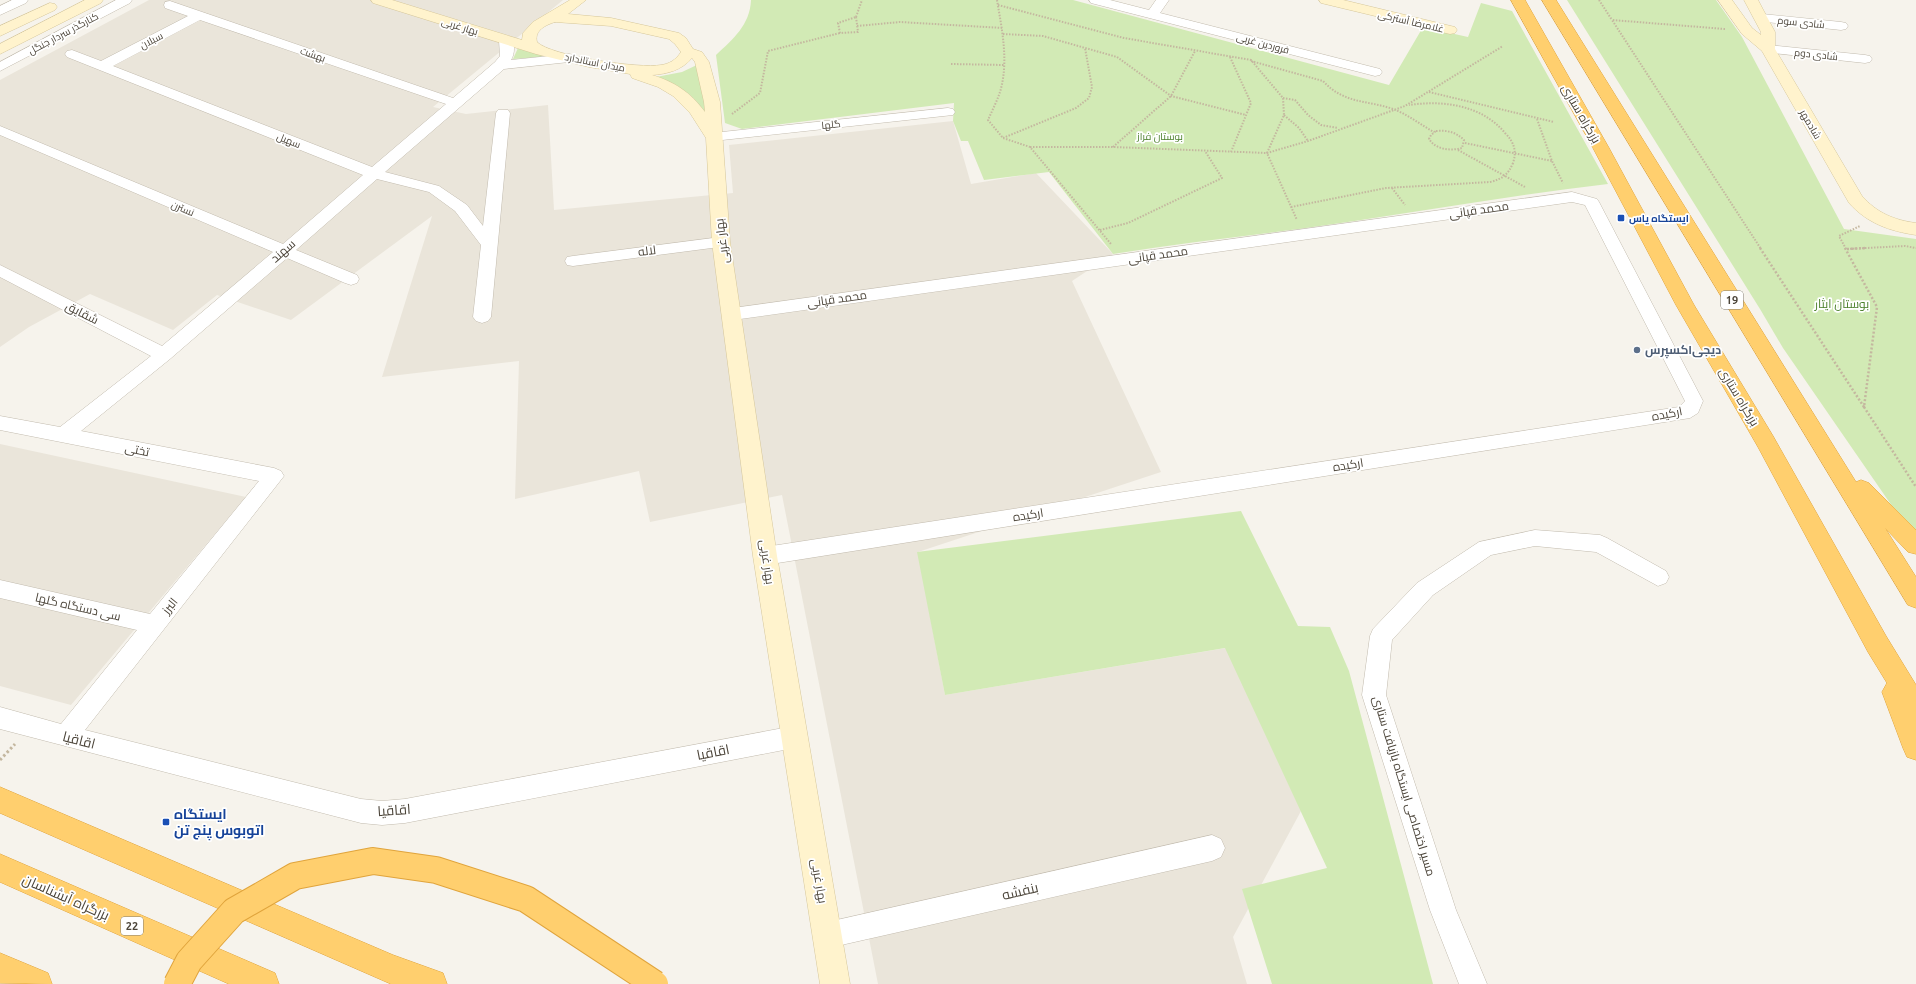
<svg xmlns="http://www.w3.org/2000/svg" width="1916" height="984" font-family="Ubuntu,Cairo,sans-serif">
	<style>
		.residential { fill: #eae5da }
		.green { fill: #d2eab5 }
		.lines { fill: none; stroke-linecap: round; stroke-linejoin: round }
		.street-casing { stroke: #c2bbae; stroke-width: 1 }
		.secondary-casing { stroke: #d6c79b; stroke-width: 1 }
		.highway-casing { stroke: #e0a43c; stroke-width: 1 }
		.path-far2 { stroke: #c4b79f; stroke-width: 2; stroke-dasharray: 1.5 1.5; stroke-linecap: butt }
		.path-far1 { stroke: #c4b79f; stroke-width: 2.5; stroke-dasharray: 2 2; stroke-linecap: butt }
		.path { stroke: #c4b79f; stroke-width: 3; stroke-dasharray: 2.5 2.5; stroke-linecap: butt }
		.street { fill: #fff; fill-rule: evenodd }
		.secondary { fill: #fff3cd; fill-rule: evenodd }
		.highway { fill: #ffcf6e; fill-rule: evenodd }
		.highway-bridge-casing { stroke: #e0a43c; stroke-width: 28; stroke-linecap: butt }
		.highway-bridge { stroke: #ffcf6e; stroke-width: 26 }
		.transit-dot { fill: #1a4fb4; stroke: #fff; stroke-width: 1.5 }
		.service-dot { fill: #5c6f8a; stroke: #fff; stroke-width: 1.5 }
		.labels { text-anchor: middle; stroke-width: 3.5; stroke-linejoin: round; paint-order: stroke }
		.far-street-label { font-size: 10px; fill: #4b4439; stroke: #fff }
		.far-park-label { font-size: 10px; fill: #4a7f2a; stroke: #fff }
		.far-transit-label { font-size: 10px; font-weight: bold; fill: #164399; stroke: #fff; text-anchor: start }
		.shield { fill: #fff; stroke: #817c74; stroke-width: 1 }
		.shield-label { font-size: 11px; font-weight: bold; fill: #4b4439 }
		.street-label { font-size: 12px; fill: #4b4439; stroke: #fff }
		.park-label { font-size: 12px; fill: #4a7f2a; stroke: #fff }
		.service-label { font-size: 12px; font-weight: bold; fill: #4e5e75; stroke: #fff; text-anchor: start }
		.near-street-label { font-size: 14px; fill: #4b4439; stroke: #fff }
		.near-transit-label { font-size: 14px; font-weight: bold; fill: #164399; stroke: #fff; text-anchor: start }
	</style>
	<rect width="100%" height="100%" fill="#f6f3ec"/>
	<path class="residential" d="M149 0H563L433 107 466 114 548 105 554 210 733 193 729 145 953 121 971 184 1036 173 1113 254 1072 281 1161 472 918 552 945 695 1226 648 1301 811 1233 937 1247 984H878L782 495 650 522 639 471 515 499 519 361 382 377 432 216 291 320 217 295 173 330 90 294 29 327 0 347V80Z
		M0 444 246 497 71 705 0 686Z"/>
	<path class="green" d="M751 0H1073L1389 85 1423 27 1468 37 1481 3 1512 11 1608 184C1505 196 1403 215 1299 229 1237 237 1175 244 1113 254L1049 172 984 180 968 141H961L953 121 954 103 742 129 725 123 716 55C733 39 750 25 751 0Z
		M1567 0H1716L1742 37 1844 229 1916 239V532L1892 506 1783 348 1760 309Z
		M518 48 541 55 542 57 513 59Z
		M699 64 708 119C694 93 682 88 656 77L682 72Z
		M1241 511 1298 626 1330 627 1349 671 1433 984H1272L1242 889 1327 868 1225 648 945 695 917 552Z"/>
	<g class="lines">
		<g class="street-casing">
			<path id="street" d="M12 0H28L26 3 0 15V6Z
				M116 0H132L130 3 0 71V62Z
				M1089 0H1110L1149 10 1156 0H1169L1160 13 1380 69 1382 72 1380 75 1375 76 1091 3Z
				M170 1 453 98 495 62 500 56 499 40 501 37H511C515 43 515 54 511 60L569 54 574 55 576 58 574 61 569 62 504 69 385 172 439 186 467 205 483 226 496 113 498 110H508L510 113 491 317 488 321 482 323 476 321 473 317 481 245 455 211 429 192 377 179 296 250 357 275 359 279 357 283 351 285 345 283 287 258 170 359 81 431 274 468 281 471 284 476 85 730 361 799 382 801 405 799 794 726 802 729 806 737 802 745 794 748 405 823 382 825 361 823 0 729V707L61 724 137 630 0 598V580L150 614 259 481 0 430V416L60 427 151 356 0 277V265L162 346 273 252 0 135V126L283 244 363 175 67 57 65 54 67 51 72 50 101 61 188 16 165 8 164 5 165 2ZM200 20 446 104 372 167 113 66Z
				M1762 14 1841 22 1846 23 1848 26 1846 29 1841 30 1757 21 1756 18 1757 15Z
				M1768 45 1865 55 1870 56 1872 59 1870 62 1865 63 1763 52 1761 49 1763 46Z
				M948 108 953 109 955 112 953 115 713 141 708 140 706 137 708 134 713 133Z
				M1572 192 1597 199 1599 202 1703 401 1698 413 1690 418 765 565 758 562 755 556 758 550 765 547 1679 407 1685 401 1585 205 1572 202 733 320 727 318 724 314 727 310 733 308Z
				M721 237 727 238 729 242 727 246 573 266 567 265 565 261 567 257 573 256Z
				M1535 530 1600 535 1607 538 1666 571 1669 577 1666 583 1658 586 1596 552 1535 546 1491 555 1433 595 1392 640 1386 695 1456 910 1487 984H1459L1430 910 1362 695 1370 636 1373 629 1417 583 1479 542Z
				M1212 835 1221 839 1225 848 1221 857 1212 861 828 948 819 944 815 935 819 926 828 922Z"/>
		</g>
		<g class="secondary-casing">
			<path id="secondary" d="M85 0H103L101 3 0 54V44Z
				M371 0H392L522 40 523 33 533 22 570 0H586L568 14 611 18 679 33 686 38 693 49 702 52 709 62 720 102 730 242 777 556 850 984H820L753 556 712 242 706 138 690 113 673 96 658 87 632 78 630 74 589 67 536 54 373 3ZM555 22 611 26 669 39 675 44 681 52C676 60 669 64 661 65 641 69 550 56 537 42 534 30 546 25 555 22ZM692 58 695 62 704 102 705 112C690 92 675 82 652 75 668 74 682 70 692 58Z
				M1319 0H1343L1455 27 1457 30 1455 33 1450 34 1321 3Z
				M1718 0H1732L1752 28 1761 35V32L1744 0H1758L1775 32V49L1862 196C1877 213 1894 220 1916 223V235C1889 231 1867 223 1849 203L1762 51 1742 34Z
				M50 3 55 4 57 7 55 10 0 36V26Z"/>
		</g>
		<g class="highway-casing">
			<path id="highway" d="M1511 0H1525L1609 148 1694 305 1773 436 1886 636 1916 685V760L1907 757 1903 748 1882 692 1887 683 1868 652 1758 447 1676 305 1593 148Z
				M1542 0H1556L1856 482 1861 480 1869 483 1916 530V554L1908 552 1885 528 1916 577V608L1908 605Z
				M0 787 393 955 443 973 447 984H391L0 813Z
				M0 854 275 973 279 984H229L0 882Z
				M0 953 48 973 52 984 0 983Z"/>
		</g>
		<path class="path-far2" d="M997 0C1002 30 1009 62 1000 92 997 101 992 111 988 120L1003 138 1030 147 1111 244
			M1599 0 1612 20
			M998 5 1124 38 1251 60 1283 98 1284 115 1267 153 1297 220
			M856 17 858 32 840 33 838 23Z
			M856 17 862 0
			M857 26 900 22 1003 28
			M1725 29 1612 20 1761 249
			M1003 34 1043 36 1117 57 1171 96 1246 115
			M1230 57 1251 103 1231 152
			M1251 61 1323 81C1344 104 1367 100 1393 109 1407 114 1421 125 1434 132
			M951 64 1004 65
			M1429 92 1554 122
			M1283 98 1295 100 1308 115 1321 125 1338 128
			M732 114 760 93 768 51 840 33
			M1284 115 1299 128 1308 141
			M1537 119 1552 161 1563 183
			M1436 131C1447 130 1456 132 1464 140L1462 148C1451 151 1436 150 1429 139L1431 135Z
			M1003 138 1076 108 1089 98 1092 87 1085 48
			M1465 143 1552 161
			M1030 147H1113L1267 153 1308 141 1405 106 1503 46
			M1113 147 1171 96 1195 51
			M1458 150 1525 187
			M1392 188 1405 205
			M1291 207 1386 188 1490 182C1502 179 1508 175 1513 163 1517 151 1514 142 1505 133 1482 105 1443 100 1409 105
			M1100 230 1128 223 1222 178 1205 151
			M1846 249 1839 236 1860 226
			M1847 249 1905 246 1916 248"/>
		<path class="path-far1" d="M1760 248 1864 407 1877 307 1845 248
			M1847 249 1866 248
			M1864 407 1916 487"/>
		<path class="path" d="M0 760 15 744"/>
		<use href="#street" class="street"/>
		<use href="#secondary" class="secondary"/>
		<use href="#highway" class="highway"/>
		<g class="highway-bridge-casing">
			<path id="highway-bridge" d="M177 984 189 961 234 911 295 876 373 861 436 870 526 899 655 984"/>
		</g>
		<use href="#highway-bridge" class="highway-bridge"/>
	</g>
	<g class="transit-dot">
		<rect x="1617" y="214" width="8" height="8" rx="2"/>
		<rect x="162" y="818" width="8" height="8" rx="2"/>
	</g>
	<circle class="service-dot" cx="1637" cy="350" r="4"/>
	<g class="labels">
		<g class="far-street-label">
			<text transform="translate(1411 21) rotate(13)" y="4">غلامرضا آسترکی</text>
			<text transform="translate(1801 22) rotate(6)" y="4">شادی سوم</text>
			<text transform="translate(460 26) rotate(17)" y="4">بهار غربی</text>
			<text transform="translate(63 33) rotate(-28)" y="4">کنارگذر سردار جنگل</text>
			<text transform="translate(151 40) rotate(-28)" y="4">سبلان</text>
			<text transform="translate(1263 43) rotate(15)" y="4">فروردین غربی</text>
			<text transform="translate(313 54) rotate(19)" y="4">بهشت</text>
			<text transform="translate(1816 54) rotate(6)" y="4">شادی دوم</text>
			<text transform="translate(595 62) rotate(11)" y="4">میدان استاندارد</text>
			<text transform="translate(831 124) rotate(-6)" y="4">گلها</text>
			<text transform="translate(1811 124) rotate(60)" y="4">شادمهر</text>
			<text transform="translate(289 140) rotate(22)" y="4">سهیل</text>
			<text transform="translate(183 208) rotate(23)" y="4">نسترن</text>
		</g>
		<g class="far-park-label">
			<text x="1160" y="140">بوستان فراز</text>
		</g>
		<g class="far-transit-label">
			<text x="1629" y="222">ایستگاه یاس</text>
		</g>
		<g class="shield">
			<rect x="1721" y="291" width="22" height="18" rx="3"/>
			<rect x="121" y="917" width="22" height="18" rx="3"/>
		</g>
		<g class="shield-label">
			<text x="1732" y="304">19</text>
			<text x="132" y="930">22</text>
		</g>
		<g class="street-label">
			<text transform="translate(1581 114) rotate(60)" y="4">بزرگراه ستاری</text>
			<text transform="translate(1479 210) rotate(-8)" y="4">محمد قپانی</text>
			<text transform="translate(722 241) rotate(-97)" y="4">بهار غربی</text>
			<text transform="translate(283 251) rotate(-41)" y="4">سهند</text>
			<text transform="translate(647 251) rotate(-7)" y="4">لاله</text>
			<text transform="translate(1158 255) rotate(-8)" y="4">محمد قپانی</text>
			<text transform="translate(837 299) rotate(-8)" y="4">محمد قپانی</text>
			<text transform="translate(82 313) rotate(27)" y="4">شقایق</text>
			<text transform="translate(1739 397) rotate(59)" y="4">بزرگراه ستاری</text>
			<text transform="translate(1667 414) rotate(-11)" y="4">ارکیده</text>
			<text transform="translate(137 450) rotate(11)" y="4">تختی</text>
			<text transform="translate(1348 465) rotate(-9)" y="4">ارکیده</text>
			<text transform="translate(1028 515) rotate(-9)" y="4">ارکیده</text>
			<text transform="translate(767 562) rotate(82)" y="4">بهار غربی</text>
			<text transform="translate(170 606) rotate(-51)" y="4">البرز</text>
			<text transform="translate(78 607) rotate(13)" y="4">سی دستگاه گلها</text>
			<text transform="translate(1404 786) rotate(73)" y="4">مسیر اختصاصی ایستگاه بازیافت ستاری</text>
			<text transform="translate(819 881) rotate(80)" y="4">بهار غربی</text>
		</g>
		<g class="park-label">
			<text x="1842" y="308">بوستان ایثار</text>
		</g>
		<g class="service-label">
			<text x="1645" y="354">دیجی‌اکسپرس</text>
		</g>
		<g class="near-street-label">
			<text transform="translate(79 740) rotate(14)" y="5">اقاقیا</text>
			<text transform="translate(713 752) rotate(-11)" y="5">اقاقیا</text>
			<text transform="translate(394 810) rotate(-4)" y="5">اقاقیا</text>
			<text transform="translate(1020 891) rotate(-13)" y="5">بنفشه</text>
			<text transform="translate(66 897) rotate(24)" y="5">بزرگراه آبشناسان</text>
		</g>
		<g class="near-transit-label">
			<text x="174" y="819">ایستگاه<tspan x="174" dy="16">اتوبوس پنج تن</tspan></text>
		</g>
	</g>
</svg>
